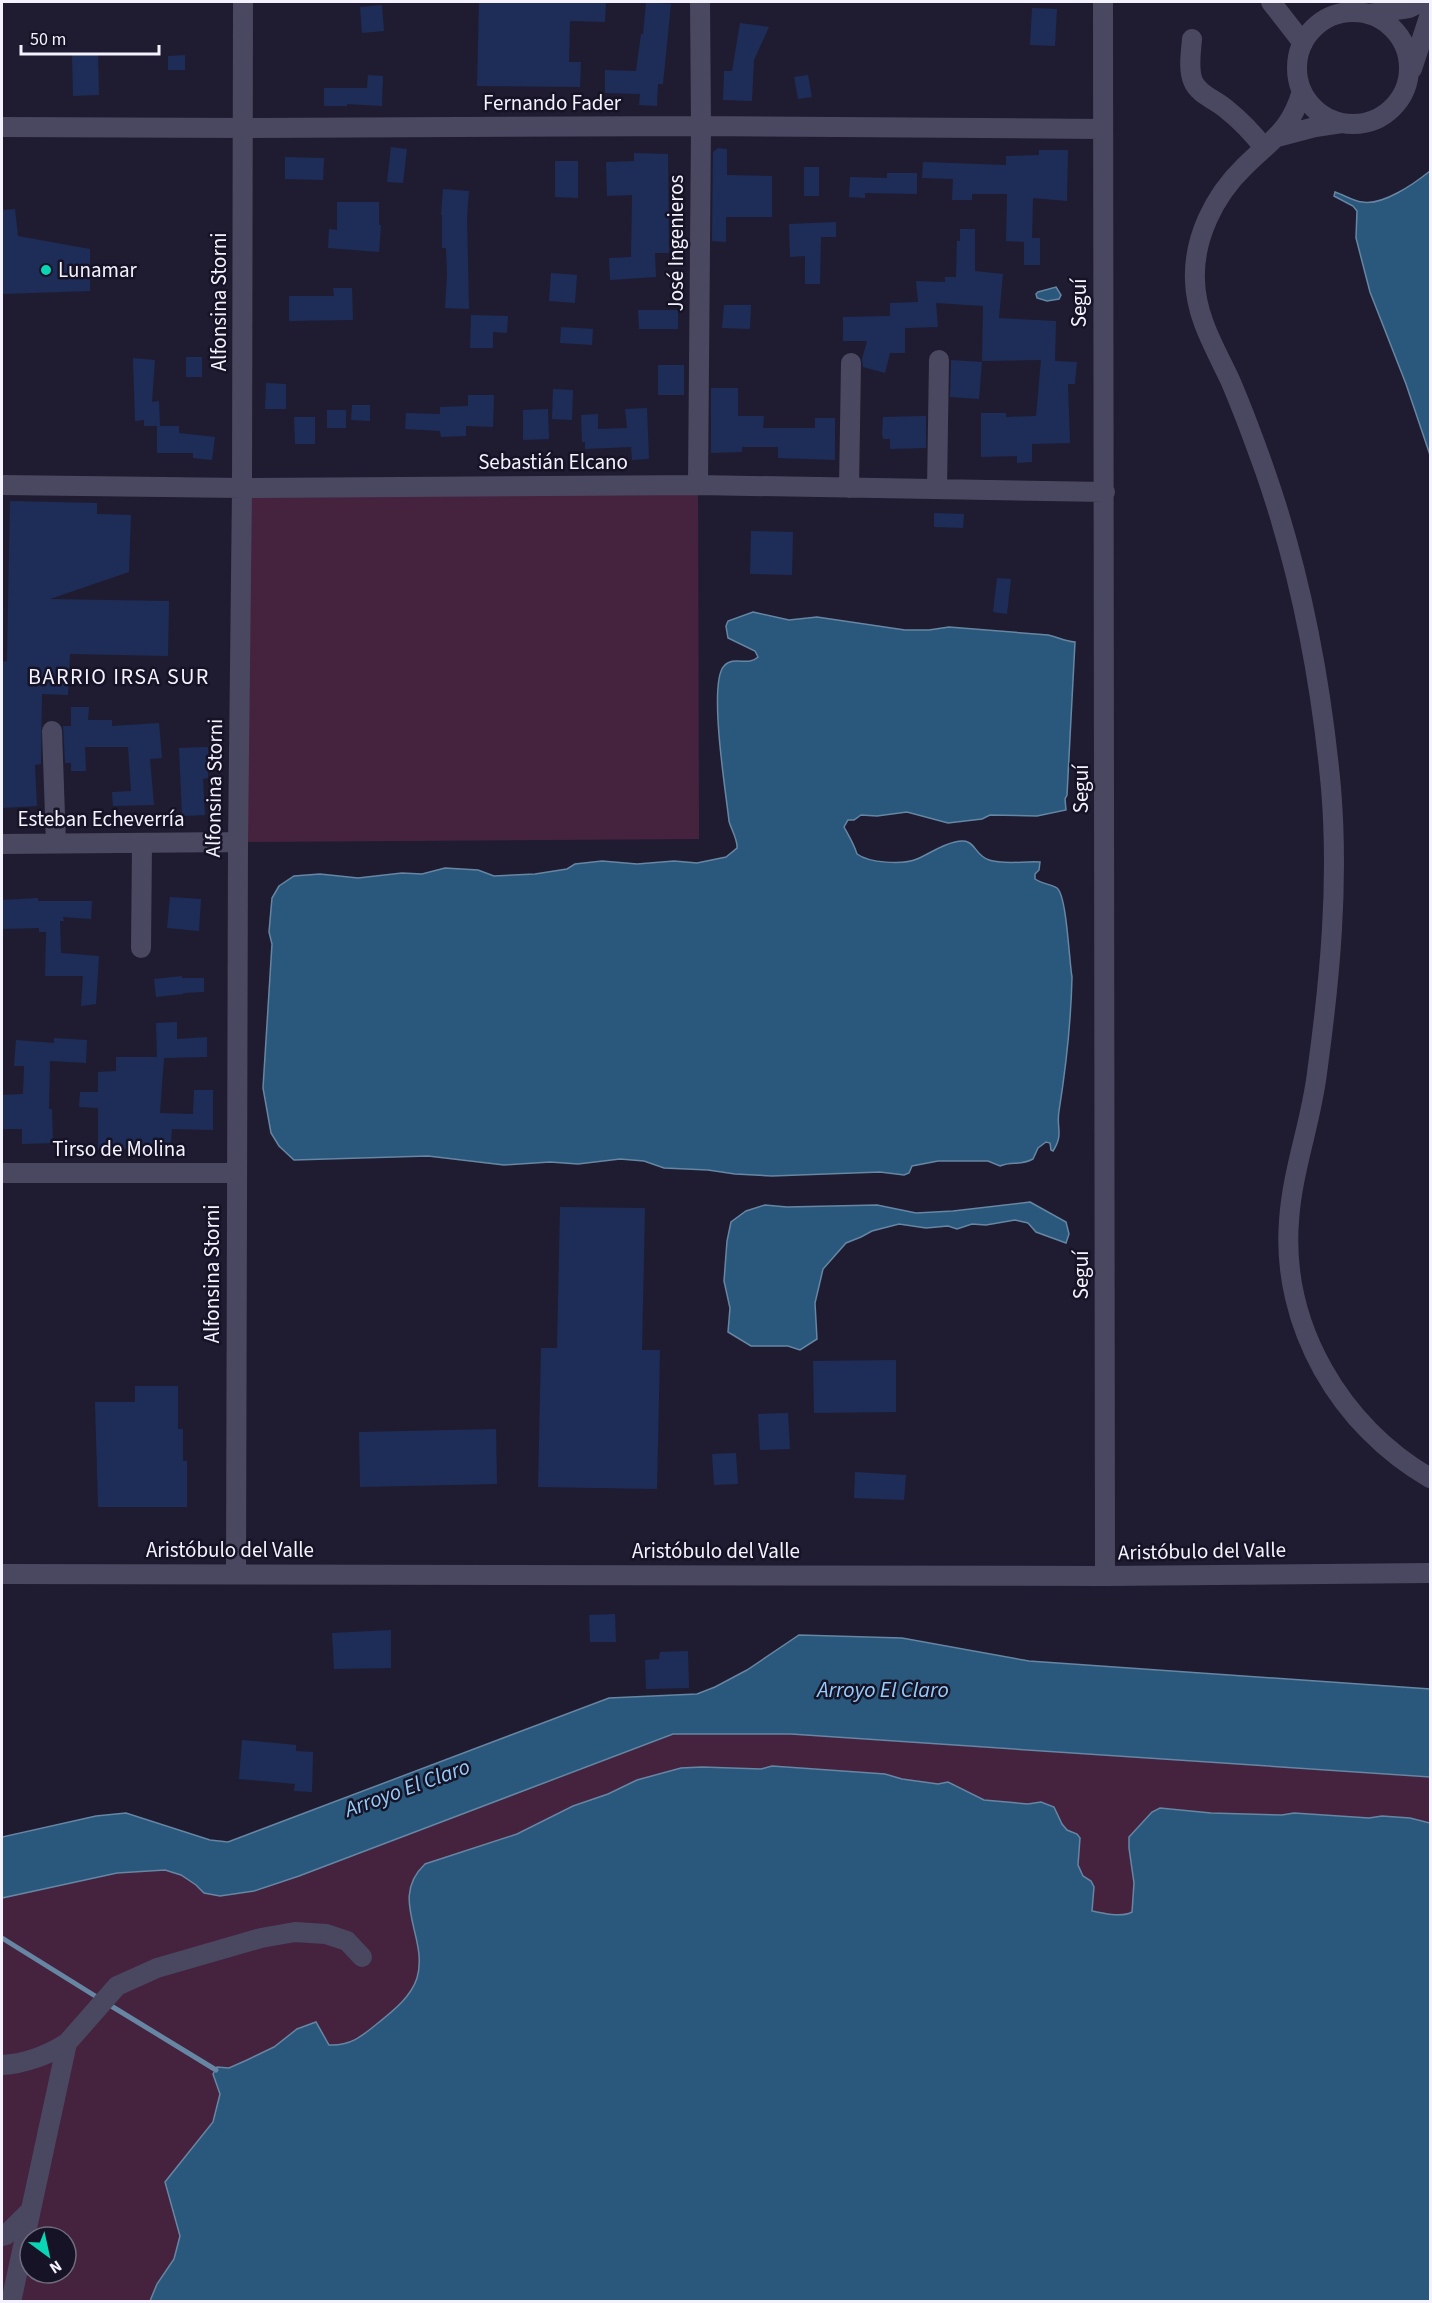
<svg xmlns="http://www.w3.org/2000/svg" width="1432" height="2303" font-family="'Source Sans 3',sans-serif">
	<style>
		.green { fill: #45233f; fill-rule: evenodd }
		.water { fill: #29587c; stroke: #6686a3; stroke-width: 1.5 }
		.lines { fill: none; stroke-linecap: round; stroke-linejoin: round }
		.stream { stroke: #6686a3; stroke-width: 5 }
		.building { fill: #1e2d57 }
		.minor { stroke: #4a4860; stroke-width: 20 }
		.poi-dot { fill: #0ad5b5; stroke: #161327; stroke-width: 2 }
		.labels { text-anchor: middle; stroke-width: 5; stroke-linejoin: round; paint-order: stroke }
		.street-label { font-size: 21px; fill: #f3f2fe; stroke: #161327 }
		.poi-label { font-size: 21px; fill: #f3f2fe; stroke: #161327; text-anchor: start }
		.neighbourhood-label { font-size: 22px; letter-spacing: 1.5px; fill: #f3f2fe; stroke: #161327 }
		.water-label { font-size: 22px; font-style: italic; fill: #95ccfa; stroke: #161327 }
	</style>
	<rect width="100%" height="100%" fill="#1f1c31"/>
	<path class="green" d="M698 485 699 839 238 842 242 488Z
		M673 1734H791L1430 1777V2301H2V1898L117 1873 165 1870 181 1875 197 1885 204 1893 299 1876ZM30 2237H66V2273H30Z"/>
	<path class="water" d="M1430 171V455L1406 384 1370 292 1356 238 1357 211 1353 206 1334 196 1335 192C1344 195 1353 201 1362 202 1383 206 1415 183 1430 171Z
		M1056 287 1061 295 1059 299 1047 301 1037 298 1036 294 1038 292Z
		M753 612 789 620 817 617 905 630H929L949 627 1048 635C1058 637 1064 641 1075 642L1067 795 1065 799 1066 810 1037 816 990 815 982 819 948 823 907 812 877 816 861 815 854 820H848L844 827C849 836 854 844 857 854 869 863 903 865 917 859 929 854 941 845 955 842 977 837 972 854 989 860 1004 865 1024 861 1040 862L1039 870 1035 874V879C1042 884 1051 884 1057 888 1067 896 1069 961 1072 977 1071 1022 1066 1067 1059 1111 1056 1128 1064 1134 1053 1151L1051 1150 1050 1143 1046 1142 1038 1148 1033 1159C1020 1166 1012 1161 1000 1166L988 1161H938L912 1166 909 1173 904 1175 880 1172 772 1176 735 1174 708 1170 664 1168 644 1161 620 1159 578 1164 550 1162 504 1165 428 1156 294 1160 279 1146 271 1133 263 1088 272 944 269 932 272 898 279 886 294 876 320 874 358 878 402 873 422 874 445 868 478 870 494 876 535 874 567 869 575 864 602 861 637 864 674 861 697 863 726 857 737 848C738 840 731 829 729 821 726 793 708 683 724 666 734 655 748 667 758 657L755 651 728 638 726 626 728 621Z
		M1030 1202 1066 1222 1069 1234 1066 1243 1036 1232 1028 1223 1015 1220 986 1225 972 1224 957 1229 948 1226 926 1228 899 1224 872 1231 861 1237 846 1243 823 1269 815 1303 817 1339 800 1350 788 1346H751L728 1332 730 1308 724 1281 727 1241 731 1222 746 1211 765 1205 787 1207 877 1205 916 1213 953 1211Z
		M799 1635 902 1638 1029 1661 1430 1689V1777L791 1734H673L299 1876 254 1891 220 1896 204 1893 196 1885 181 1875 165 1870 117 1873 2 1898V1837L96 1816 126 1813 210 1840 228 1842 609 1698 697 1694 715 1687 747 1670Z
		M772 1766 885 1774 902 1779 938 1784 948 1782 984 1800 1028 1804 1041 1802 1054 1807 1062 1824 1067 1830 1077 1834 1080 1838 1078 1865 1083 1876 1091 1881 1094 1887 1092 1911C1103 1913 1122 1918 1132 1912L1134 1883 1129 1848V1837L1152 1812 1160 1808 1211 1813 1282 1815 1294 1813 1369 1818 1382 1816 1410 1818 1430 1823V2301H150L157 2284 174 2259 180 2236 165 2182 213 2122 220 2094 213 2074 217 2067 229 2068 247 2060 274 2047 297 2029 316 2022 329 2045C351 2046 362 2036 378 2023 393 2011 411 1997 417 1978 429 1937 388 1899 425 1864L517 1834 573 1806 608 1794 637 1780 681 1768 702 1767 761 1769Z"/>
	<g class="lines">
		<path class="stream" d="M2 1938 100 1999
			M108 2004 216 2070"/>
	</g>
	<path class="building" d="M479 2 606 3 605 22 570 21 569 62H581L580 87 477 86Z
		M646 2 671 4 663 84H658L657 106 639 105 640 94 605 93V70L636 71 641 34H643Z
		M382 5 384 31 362 33 360 7Z
		M1032 8 1057 9 1055 46 1030 45Z
		M740 23 769 27 754 60 752 101 723 100 724 71H732Z
		M98 53 99 95 73 96 72 54Z
		M185 55V70H168V56Z
		M368 75 383 76 382 106 347 104V106H324V88H367Z
		M808 75 812 97 798 99 794 77Z
		M391 147 407 149 403 183 387 182Z
		M718 148 727 149V175L772 176V217H726V242L712 241 713 152Z
		M1039 150H1068L1067 201 1033 198 1032 238H1040V265H1024V242L1006 241 1007 194H972V200H952L953 179 922 178 923 162 1006 165V156L1039 155Z
		M634 153 668 154 669 253H655L656 277 610 280 609 258 631 257 632 195 607 196 606 162 634 161Z
		M285 157 324 158 323 180 285 179Z
		M555 161H578V198L555 197Z
		M804 167H819V196H804Z
		M887 173H917V194L865 193V198L849 197 850 177 887 178Z
		M443 189 469 191 467 216 469 309 445 308 447 276 446 248H442V215H441Z
		M337 202H379V225H381L379 252 328 248 329 229 337 230Z
		M15 209 18 236 90 249V291L2 294V210Z
		M836 222V237H821L820 284H805V256L790 257 789 224Z
		M960 229H975V271L1003 274 999 318 1056 321 1055 361 1077 362 1075 384H1068L1070 443 1032 444V462L1017 463V456L981 457V413H1006V417L1036 416 1041 360 982 361 983 306 936 303 938 327 905 328V353H890L885 373 863 367 862 359 867 341H843V317L890 316V303L918 302 916 281 945 282V277H956L957 241H960Z
		M551 273 577 275 575 303 549 301Z
		M333 288H352L353 320 289 321V296H334Z
		M724 305H751L750 329 722 328Z
		M638 310H678V329H639Z
		M471 315 508 316 507 333 493 332V348H470Z
		M561 327 593 329 592 345 560 343Z
		M186 357H202V377H186Z
		M133 358 155 360 152 402 159 401 160 426H179V433L215 437 212 460 193 458V453H157V426H144V420L135 421Z
		M951 360 982 362 979 399 950 397Z
		M658 365H684V395H658Z
		M266 383 286 384V409H265Z
		M711 388H738V416H764L763 428H815V418H835V460L778 458V447H742V452L711 453Z
		M553 389 573 390 572 420 552 419Z
		M468 395H494L493 427 466 426V436L441 437 440 431 405 429 406 413 440 414V407L468 406Z
		M352 405H370V421L351 420Z
		M647 408 649 459 632 460 631 447 585 449V442H582L581 415 598 414V429L627 428 625 409Z
		M548 409 549 439 523 440V410Z
		M327 410H346V428H327Z
		M926 416V448L890 449V439H883L882 433 883 417Z
		M294 417H315V444H295Z
		M10 501 97 503V514L131 515 129 572 50 599 169 601 168 656 70 654 68 695 42 694 41 764 35 765 37 806 2 808V662L7 661Z
		M934 513 964 514 963 528 934 527Z
		M751 531 793 532 792 575 750 574Z
		M997 578 1011 579 1007 614 993 612Z
		M71 707H89L88 720H112V726L159 723 162 758 150 759 154 805 113 806 112 792 131 791 128 747H85L86 771H71V763H65L63 726H71Z
		M208 747V778L203 779 205 815 182 816 179 748Z
		M170 897 201 899 199 931 167 928Z
		M38 898V901H92L91 919 63 917 64 921H60L61 953 99 956 96 1004 81 1006 83 976H45L46 932H39V928L2 929V900Z
		M182 976V978H204V992L183 993 184 994 156 997 154 979Z
		M177 1022V1039L207 1037V1057L164 1058 160 1113 193 1114 194 1090H213V1130L172 1129 170 1152 154 1151 153 1154 135 1152V1149L98 1150V1108L79 1107 80 1092H98V1072L116 1071V1057H157L156 1023Z
		M54 1038 87 1040 86 1063 50 1061 49 1109H52L53 1143 22 1144V1129H2V1095L23 1094 24 1066H14L16 1040 54 1043Z
		M560 1207 645 1208 642 1350H660L657 1489 538 1487 541 1348H557Z
		M896 1360V1412L814 1413 813 1361Z
		M135 1386H178V1429H183V1461H187V1507H98L95 1402H135Z
		M788 1413 790 1449 760 1450 758 1414Z
		M496 1429 497 1484 360 1487 359 1432Z
		M736 1453 738 1484 714 1485 712 1454Z
		M855 1472 906 1475 904 1500 854 1498Z
		M615 1614 616 1642H590L589 1615Z
		M391 1630V1668L334 1669 332 1633Z
		M688 1651 689 1688 646 1689 645 1660 659 1659 660 1652Z
		M242 1740 296 1745V1751L313 1752 312 1792 294 1791 295 1784 239 1779Z"/>
	<g class="lines">
		<path class="minor" d="M1103 2 1105 1576
			M1271 2 1303 43
			M1297 68a56 56 0 1 1 112 0a56 56 0 1 1-112 0Z
			M1369 14 1409 8 1421 2
			M1192 39C1191 52 1188 69 1193 81 1198 94 1214 99 1225 108 1240 120 1253 133 1264 148
			M1412 69 1430 14
			M1302 91C1290 132 1272 139 1244 167 1214 196 1193 239 1195 281 1196 317 1215 348 1230 380 1243 410 1254 440 1265 471 1301 574 1321 680 1331 788 1339 883 1330 979 1317 1073 1311 1123 1292 1171 1289 1221 1281 1326 1341 1427 1430 1478
			M2 127 244 128 701 126 1102 129
			M1277 137 1315 127 1342 123
			M2 485 242 488 698 485 1105 492
			M698 485 701 126 700 2
			M849 488 851 363
			M937 489 939 360
			M52 731 56 843
			M2 844 238 842
			M141 948 142 843
			M2 1173H236
			M2 1574 1105 1576 1430 1573
			M236 1574 238 842 242 488 243 2
			M2 2065C24 2064 48 2055 67 2043
			M2 2236 6 2235 30 2211
			M11 2302 67 2043 117 1986 157 1968 261 1938 295 1932 326 1934 347 1941 362 1957"/>
	</g>
	<circle class="poi-dot" cx="46" cy="270" r="6"/>
	<g class="labels">
		<g class="street-label">
			<text x="552" y="110">Fernando Fader</text>
			<text transform="translate(676 243) rotate(-90)" y="7">José Ingenieros</text>
			<text transform="translate(219 302) rotate(-90)" y="7">Alfonsina Storni</text>
			<text transform="translate(1079 303) rotate(-90)" y="7">Seguí</text>
			<text x="553" y="469">Sebastián Elcano</text>
			<text transform="translate(214 788) rotate(-89)" y="7">Alfonsina Storni</text>
			<text transform="translate(1081 789) rotate(-90)" y="7">Seguí</text>
			<text x="101" y="826">Esteban Echeverría</text>
			<text x="119" y="1156">Tirso de Molina</text>
			<text transform="translate(212 1274) rotate(-90)" y="7">Alfonsina Storni</text>
			<text transform="translate(1081 1275) rotate(-90)" y="7">Seguí</text>
			<text x="230" y="1557">Aristóbulo del Valle</text>
			<text x="716" y="1558">Aristóbulo del Valle</text>
			<text transform="translate(1202 1551) rotate(-1)" y="7">Aristóbulo del Valle</text>
		</g>
		<g class="poi-label">
			<text x="58" y="277">Lunamar</text>
		</g>
		<g class="neighbourhood-label">
			<text x="119" y="684">BARRIO IRSA SUR</text>
		</g>
		<g class="water-label">
			<text x="883" y="1697">Arroyo El Claro</text>
			<text transform="translate(407 1787) rotate(-20)" y="8">Arroyo El Claro</text>
		</g>
	</g>
	<rect width="1432" height="2303" fill="none" stroke="#f3f2fe" stroke-width="6"/>
	<g transform="translate(48 2255) rotate(147)"><circle r="28" fill="#161327" stroke="#6e6c7d" stroke-width="1.5"/>
	<path d="M0-4.5L10 22L0 15L-10 22Z" fill="#0ad5b5"/>
	<text y="-9" font-size="16" font-weight="bold" text-anchor="middle" fill="#f3f2fe">N</text>
	</g>
	<path d="M21 45v9h138v-9" fill="none" stroke="#f3f2fe" stroke-width="3"/>
	<text x="30" y="45" font-size="18" fill="#f3f2fe" stroke="#161327" stroke-width="4.5" paint-order="stroke">50 m</text>
</svg>
